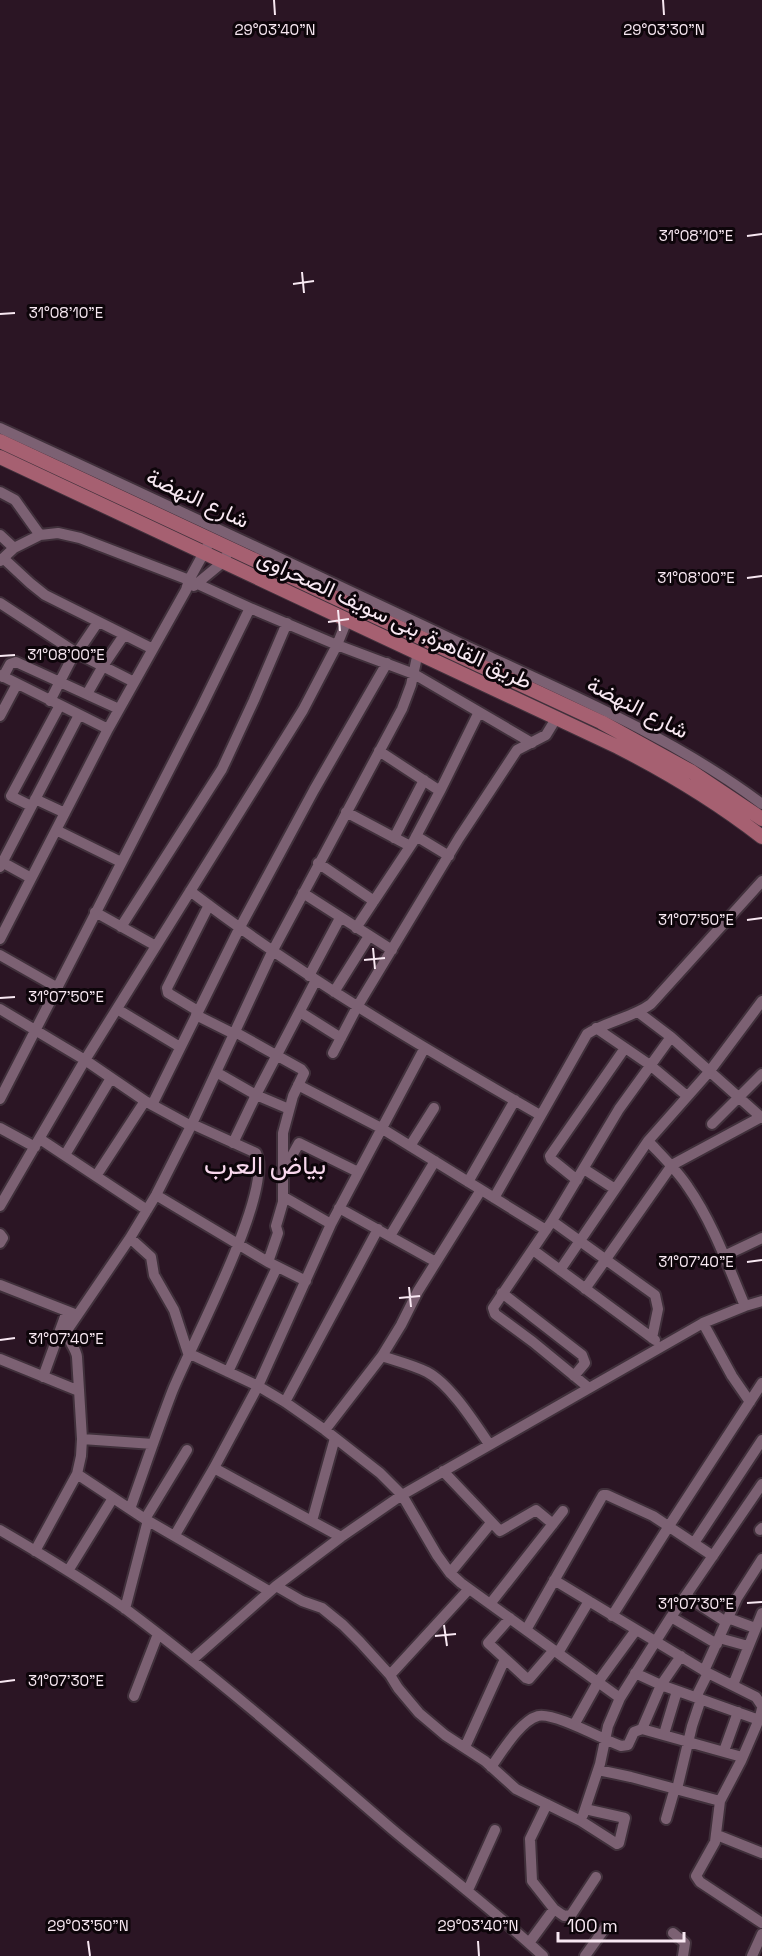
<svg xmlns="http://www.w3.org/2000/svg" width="762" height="1956" font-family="'Space Grotesk',Vazirmatn,sans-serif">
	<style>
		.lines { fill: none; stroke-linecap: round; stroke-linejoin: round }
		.minor-casing { stroke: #40303b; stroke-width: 14 }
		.major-casing { stroke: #40303b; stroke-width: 16 }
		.minor { stroke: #7c6173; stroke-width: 10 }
		.major { stroke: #a66071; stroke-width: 14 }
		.ticks { fill: none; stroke: #f8e8f2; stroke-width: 2 }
		.labels { text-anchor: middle; stroke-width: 6; stroke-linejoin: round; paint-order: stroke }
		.street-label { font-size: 22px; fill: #f8e8f2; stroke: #0d050a }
		.quarter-label { font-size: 26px; fill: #f8d8ed; stroke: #0d050a }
		.ticks-label { font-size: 15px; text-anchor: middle; fill: #f8e8f2; stroke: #0d050a; stroke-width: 6; stroke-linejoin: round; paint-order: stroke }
	</style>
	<rect width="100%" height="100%" fill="#2b1524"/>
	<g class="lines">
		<g class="minor-casing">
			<path id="minor" d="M0 428C149 496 298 567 447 637 554 688 666 732 762 804
				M0 492 15 500 40 535
				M0 535 14 548
				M3 558 30 583 45 595 153 649
				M0 561 14 548 40 535 58 533 80 538 189 580 250 608 337 645 414 674 532 743
				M194 586 223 562 230 549
				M0 603 75 652 134 682
				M77 653 98 622
				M0 675 108 729
				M3 677 10 664 16 662 119 709
				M87 694 103 666 124 635
				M50 701 75 652
				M0 716 17 684
				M379 751 440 791
				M35 799 65 813
				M31 806 11 796 60 705
				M346 812 410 846
				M56 830 121 862
				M416 836 449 856
				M394 838 424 780
				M0 861 31 878
				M318 863 374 901
				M0 867 79 715
				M190 891C301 976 420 1046 540 1115
				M303 893 392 950
				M95 912 156 946
				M121 927 222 769 254 700 287 623
				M356 928 413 842 440 791 479 712
				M0 939 108 729 186 590 189 580 207 547
				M0 955 58 988
				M309 976 340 918
				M334 992 369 936
				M0 1009 85 1060 145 1101 191 1126
				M117 1009 180 1047
				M198 1011 168 993 167 988 209 905
				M300 1012 341 1038
				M638 1012 671 1037 762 1118
				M196 1015 234 1034
				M596 1028 650 1065 687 1096
				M235 1032 301 1069 304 1073 293 1096 283 1133V1202L276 1226 278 1233 268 1262
				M333 1053 357 1007 459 838 517 750 546 735 557 717
				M216 1072 256 1095 289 1109
				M298 1085 381 1128 546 1230
				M0 1099 201 708 250 608
				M152 1105 239 929 314 790 387 663
				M712 1124 762 1074
				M0 1128 35 1147
				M40 1139 147 1210
				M233 1143 256 1095 316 980
				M410 1146 434 1108
				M65 1155 111 1078
				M584 1169 615 1189
				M283 1172 299 1143 358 1172
				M96 1176 145 1101
				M577 1180 551 1159 550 1156 625 1048
				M468 1182 515 1100
				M156 1195 268 1262 306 1281
				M284 1197 331 1224
				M494 1198 587 1034C607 1021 632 1018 651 1004L762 881
				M0 1206 85 1060 303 710 337 645 347 620
				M339 1208 436 1262
				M552 1221 655 1295 658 1309 652 1338
				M0 1234 3 1238 0 1243
				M390 1236 435 1161
				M130 1238 151 1257 154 1275 174 1310 188 1353 258 1386 285 1402 325 1430 380 1473 402 1495 437 1555 450 1573 461 1583 620 1698
				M533 1250 655 1340
				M724 1256 762 1238
				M560 1270 648 1141
				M0 1285 77 1315
				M585 1289 672 1165 761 1117
				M502 1293 582 1355 585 1363 574 1376
				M745 1306C728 1266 713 1223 688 1187 677 1170 662 1156 648 1141L709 1072 762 1001
				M703 1323 732 1376 750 1402
				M382 1356C396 1361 413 1365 427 1372 450 1384 474 1422 489 1444
				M0 1359 79 1391
				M228 1372 277 1267
				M43 1377 67 1311
				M589 1388 533 1342 495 1314 493 1308 552 1221 619 1109 671 1037
				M285 1402 378 1229
				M325 1430 382 1356 401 1325 418 1291 481 1190
				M82 1439 153 1444
				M214 1468 341 1537
				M443 1471 500 1531 536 1510 553 1524
				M77 1474 145 1519 269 1591
				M130 1509C144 1470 157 1431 172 1392 189 1348 275 1191 256 1153L192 1124
				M145 1519 187 1450
				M312 1521 335 1438
				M0 1530C43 1555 86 1581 127 1610 219 1679 306 1755 393 1830 443 1872 495 1911 543 1956
				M760 1530 762 1528
				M175 1535 214 1468 258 1386 331 1224 424 1049
				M694 1543 762 1440
				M35 1551 77 1474 81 1456 82 1439 77 1357C76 1347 65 1339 68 1329L130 1238 156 1195 191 1126 272 952 402 709 411 685 418 652
				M68 1571 113 1498
				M450 1573 491 1523
				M554 1580 708 1673 756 1697 762 1706
				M276 1586 302 1601 322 1608 343 1625 360 1642 390 1675 398 1688 419 1713 445 1735 485 1761 516 1789 581 1821 617 1844 619 1843 625 1818 585 1809
				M686 1596 726 1622
				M490 1604 563 1511
				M125 1609 148 1520
				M612 1616 669 1526 762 1383
				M671 1617 717 1644
				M510 1618 488 1643 526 1678 529 1679 554 1650
				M728 1618 755 1628
				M526 1630 603 1495H607L653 1516 713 1556
				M719 1638 748 1646
				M558 1653 589 1601
				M192 1660 276 1586 341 1537 402 1495 703 1323 745 1306 762 1301
				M704 1671 737 1598 762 1559
				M635 1673 661 1685 759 1720
				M390 1675 469 1589
				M733 1685 762 1613
				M134 1696 158 1634
				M696 1697 708 1673
				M762 1708 760 1717 741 1761 720 1801 715 1842 696 1876 700 1882 762 1923
				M574 1725 598 1682 636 1630
				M642 1729 661 1685 681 1656
				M664 1734 677 1691
				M465 1747 505 1659
				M724 1751 738 1712
				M491 1767C502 1752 520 1721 538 1716 554 1712 604 1740 621 1746L628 1745 634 1732 642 1729 742 1757
				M598 1770 631 1777 720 1801
				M677 1789 692 1726 701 1699
				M547 1804 530 1839 532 1881 554 1909 564 1916 571 1915 596 1877
				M583 1815 600 1764 608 1726 620 1698 671 1617 762 1484
				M666 1819 675 1788
				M717 1835 762 1853
				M468 1890 495 1830
				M673 1933 685 1943 683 1956
				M529 1943 554 1909
				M585 1956 605 1928
				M752 1956 762 1934"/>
		</g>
		<g class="major-casing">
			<path id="major" d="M0 441 601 722 692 772 762 819
				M0 457 618 747C669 773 717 802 762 837"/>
		</g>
		<use href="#minor" class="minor"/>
		<use href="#major" class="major"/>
	</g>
	<path class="ticks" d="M274 0 275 15M663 0 664 15M747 236 762 234M302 272 304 293M293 284 314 281M0 314 15 313M747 578 762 576M338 610 340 631M328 622 349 619M0 656 15 655M747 920 762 918M373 948 375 969M364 960 385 958M0 998 15 997M747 1262 762 1260M409 1287 411 1307M399 1298 420 1296M0 1340 15 1338M747 1603 762 1602M444 1625 447 1646M435 1636 456 1634M0 1682 15 1680M88 1941 90 1956M478 1941 479 1956"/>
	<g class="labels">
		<g class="street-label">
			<text transform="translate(198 498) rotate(25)" y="8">شارع النهضة</text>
			<text transform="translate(395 619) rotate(25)" y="8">طريق القاهرة, بنى سويف الصحراوى</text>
			<text transform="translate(638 707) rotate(27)" y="8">شارع النهضة</text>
		</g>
		<g class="quarter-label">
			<text x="265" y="1174">بياض العرب</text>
		</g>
	</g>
	<g class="ticks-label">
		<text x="275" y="35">29°03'40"N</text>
		<text x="664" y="35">29°03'30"N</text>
		<text x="696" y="241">31°08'10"E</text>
		<text x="66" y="318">31°08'10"E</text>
		<text x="696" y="583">31°08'00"E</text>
		<text x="66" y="660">31°08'00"E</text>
		<text x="696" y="925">31°07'50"E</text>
		<text x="66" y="1002">31°07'50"E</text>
		<text x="696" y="1267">31°07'40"E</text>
		<text x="66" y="1344">31°07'40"E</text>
		<text x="696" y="1609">31°07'30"E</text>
		<text x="66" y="1686">31°07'30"E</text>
		<text x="88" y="1931">29°03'50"N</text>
		<text x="478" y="1931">29°03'40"N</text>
	</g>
	<path d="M558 1932v9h126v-9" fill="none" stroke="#f8e8f2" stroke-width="3"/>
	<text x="567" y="1932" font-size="18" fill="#f8e8f2" stroke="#0d050a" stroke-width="4.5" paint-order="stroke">100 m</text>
</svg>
